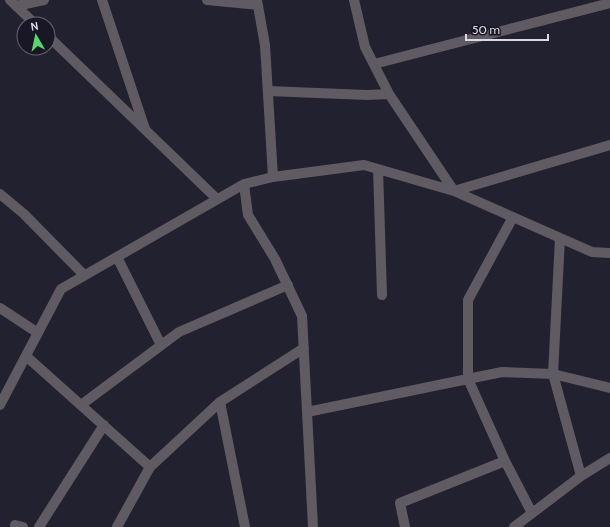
<svg xmlns="http://www.w3.org/2000/svg" width="610" height="527" font-family="Cabin,sans-serif">
	<style>
		.lines { fill: none; stroke-linecap: round; stroke-linejoin: round }
		.minor { stroke: #605b62; stroke-width: 10 }
	</style>
	<rect width="100%" height="100%" fill="#22212f"/>
	<g class="lines">
		<path class="minor" d="M10 0 35 24
			M102 0 145 129
			M207 0 258 5
			M257 0 265 45 273 177
			M354 0 365 47 389 94 454 191 610 145
			M16 6 44 0
			M48 36 217 199
			M374 64 610 3
			M268 91 367 95 389 94
			M378 169 382 295
			M0 194 24 214 84 275
			M513 217 468 300V379L505 461 532 513
			M560 238 553 374 581 476
			M117 257 161 345
			M0 308 38 333
			M26 356 150 467
			M220 402 245 527
			M0 405 61 289 244 184
			M81 405 179 332 288 285
			M307 412 502 372 553 374 610 388
			M15 525 23 527
			M39 527 104 425
			M117 527 150 467 220 402 304 348
			M313 527 302 316 275 259 248 215 244 184 273 177 364 165 454 191 592 252 610 253
			M405 527 400 503 505 461
			M514 527 581 476 610 458"/>
	</g>
	<g transform="translate(36 36) rotate(351)"><circle r="19" fill="#191725" stroke="#666571"/>
	<path d="M0-3L7 15L0 10L-7 15Z" fill="#5ad56e"/>
	<text y="-6" font-size="11" font-weight="bold" text-anchor="middle" fill="#dadae4">N</text>
	</g>
	<path d="M466 34v6h82v-6" fill="none" stroke="#dadae4" stroke-width="2"/>
	<text x="472" y="34" font-size="12" fill="#dadae4" stroke="#191725" stroke-width="3" paint-order="stroke">50 m</text>
</svg>
